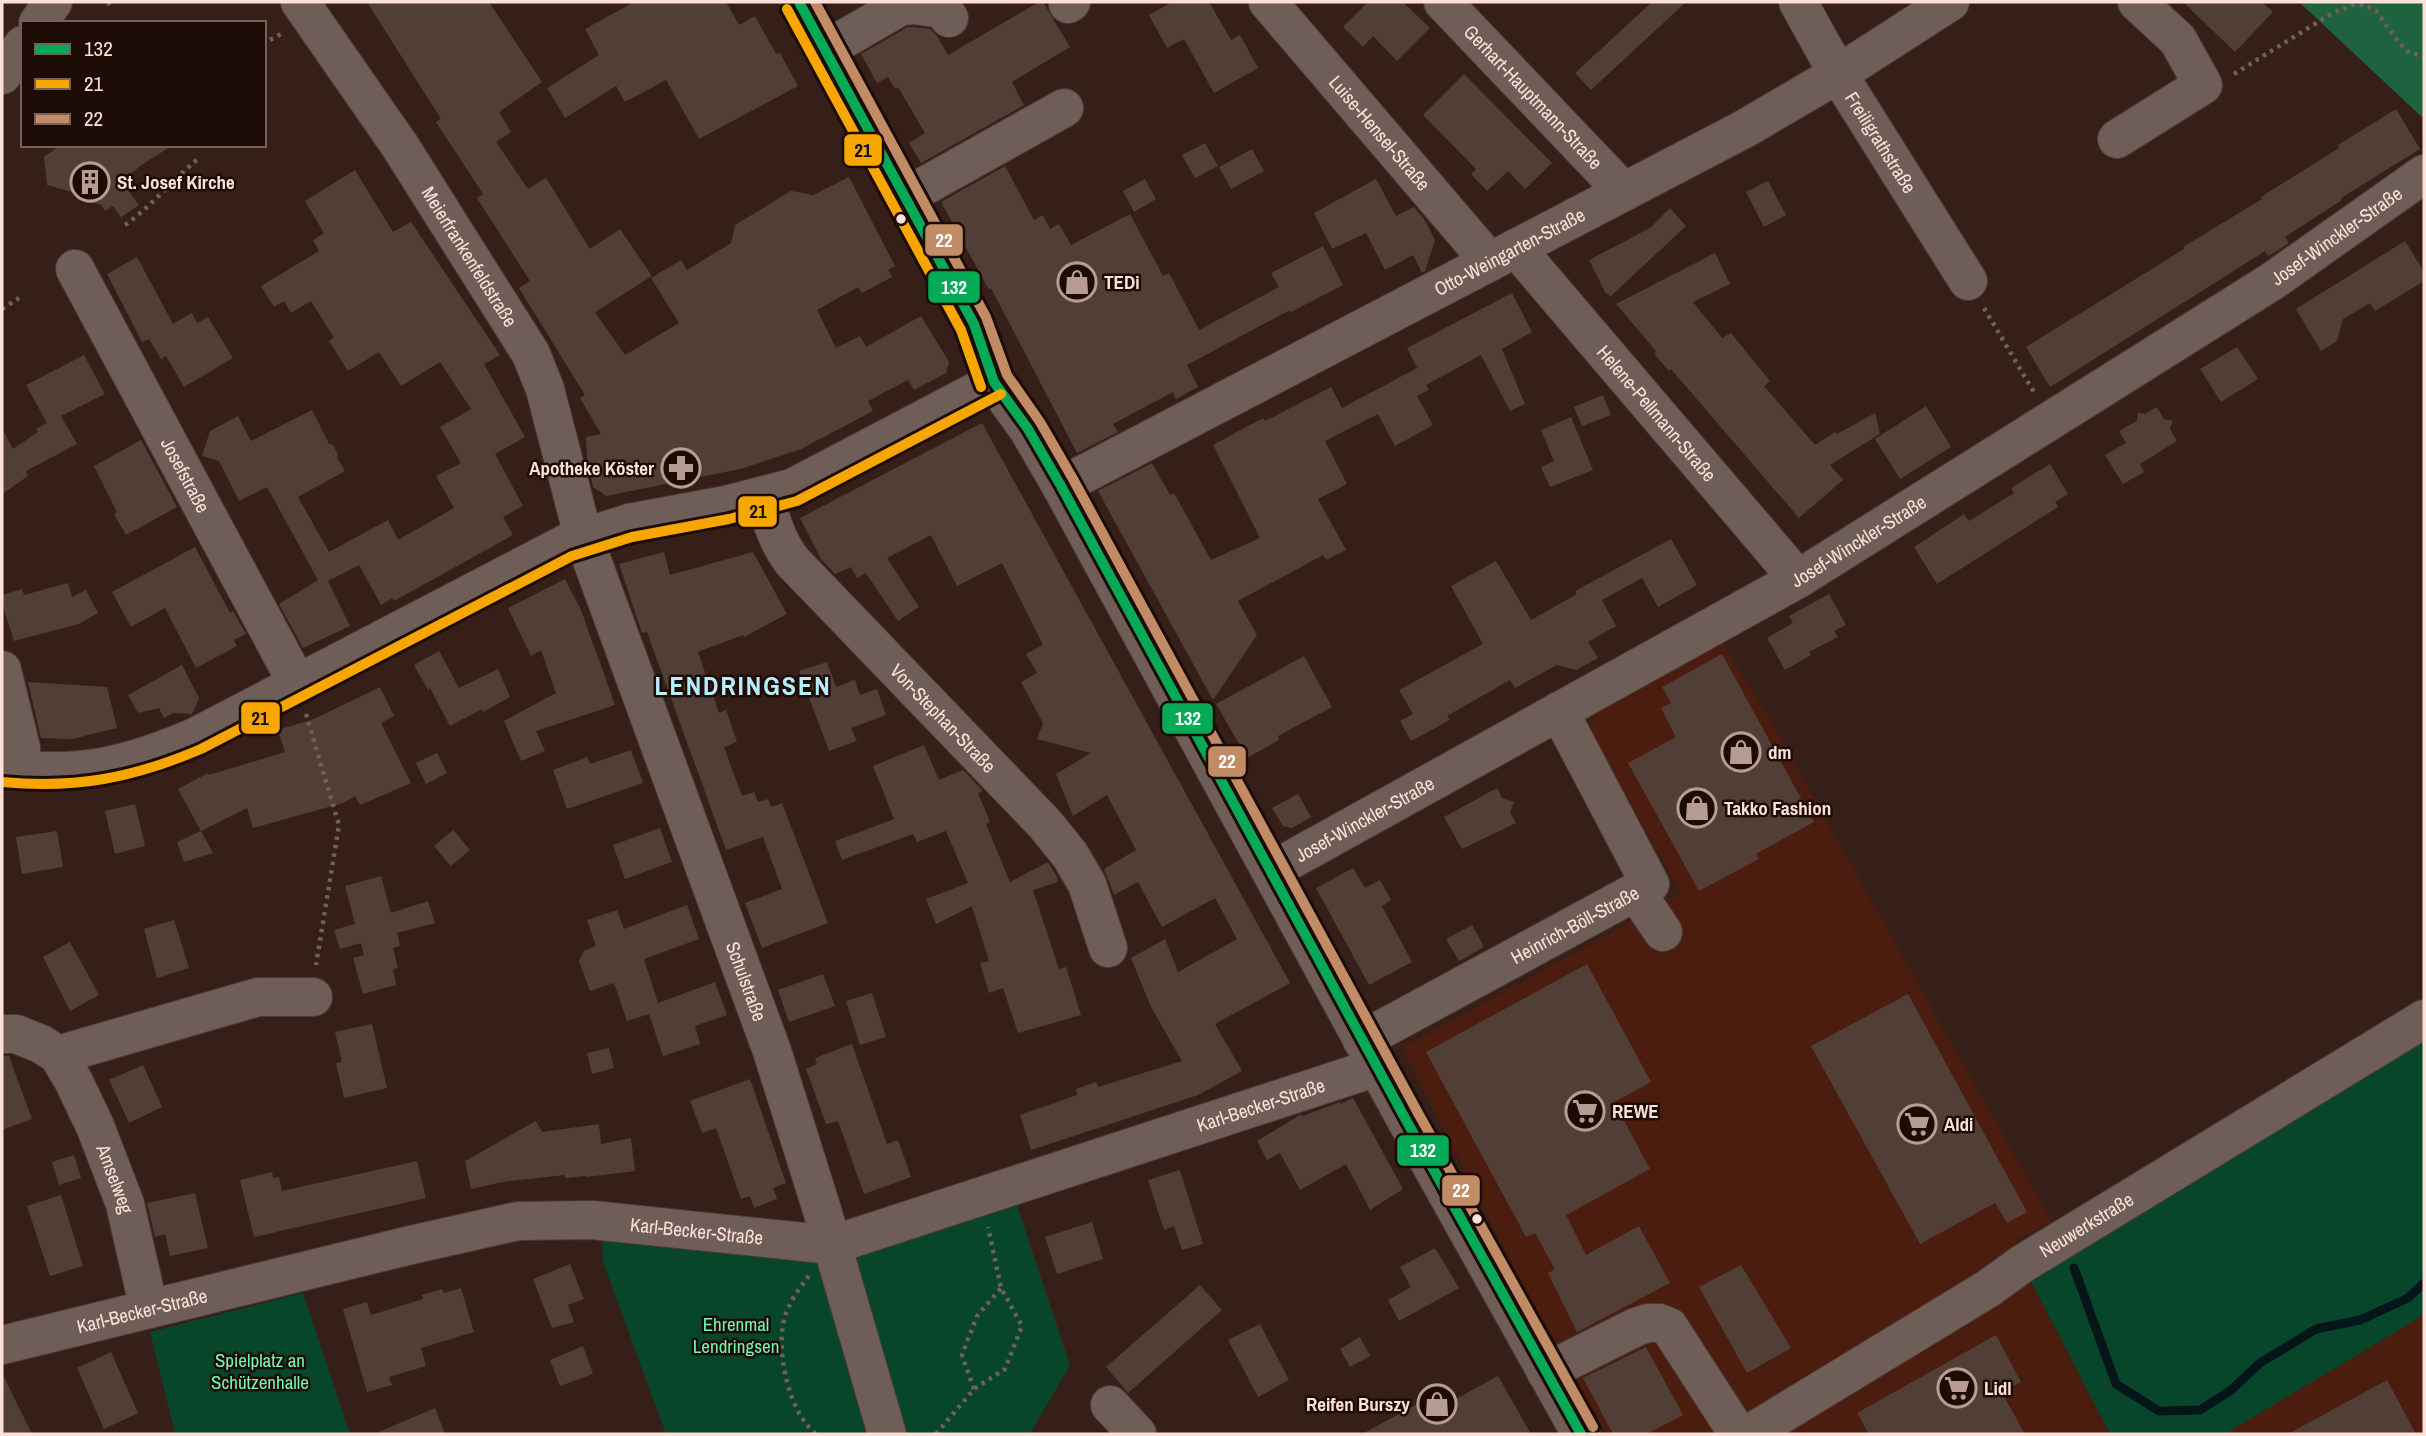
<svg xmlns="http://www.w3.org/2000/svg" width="2426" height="1436" font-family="'Archivo Narrow',sans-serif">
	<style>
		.built { fill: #4a1d0f }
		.green { fill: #07462a }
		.forest { fill: #1e6240 }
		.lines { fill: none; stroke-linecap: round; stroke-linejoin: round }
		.stream { stroke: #05161b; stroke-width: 9 }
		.building { fill: #513f37 }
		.minor-casing { stroke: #4e3a35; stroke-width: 40 }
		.path { stroke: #705f5a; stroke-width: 4.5; stroke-dasharray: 3.5 5; stroke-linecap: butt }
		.minor { stroke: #6f5d58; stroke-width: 38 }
		.bus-1-casing { stroke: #1d0b06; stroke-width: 16 }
		.bus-2-casing { stroke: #1d0b06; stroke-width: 16 }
		.bus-3-casing { stroke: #1d0b06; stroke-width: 16 }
		.bus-1 { stroke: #06aa56; stroke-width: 10 }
		.bus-2 { stroke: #f7a600; stroke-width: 10 }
		.bus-3 { stroke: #c18c65; stroke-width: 10 }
		.bus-dot { fill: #fde0d7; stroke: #1d0b06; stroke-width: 2.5 }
		.labels { text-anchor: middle; stroke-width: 5; stroke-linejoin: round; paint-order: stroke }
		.street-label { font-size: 19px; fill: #fde0d7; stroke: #1d0b06 }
		.poi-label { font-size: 19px; font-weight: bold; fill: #fde0d7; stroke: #1d0b06; text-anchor: start }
		.park-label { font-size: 19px; fill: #70f9b3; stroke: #1d0b06 }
		.district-label { font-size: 26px; font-weight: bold; letter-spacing: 2px; fill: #b6edfd; stroke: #1d0b06 }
		.line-badge { stroke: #1d0b06; stroke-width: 2.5 }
		.badge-label { font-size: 19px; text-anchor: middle; font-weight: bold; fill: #fff }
		.pale-badge-label { font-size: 19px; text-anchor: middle; font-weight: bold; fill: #111 }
	</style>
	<rect width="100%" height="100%" fill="#361f19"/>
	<path class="built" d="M1719 638 1769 718 2052 1222 2016 1240 2022 1263 2110 1434H1607L1524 1287 1402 1048 1681 894 1592 733 1594 712Z
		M2424 1315V1434H2225Z"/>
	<path class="green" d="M2424 1019V1315L2225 1434H2110L2022 1264Z
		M1011 1187 1070 1365 1030 1434H666L603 1262 602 1237 832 1245Z
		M303 1293 350 1434H175L150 1332Z"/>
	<path class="forest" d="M2299 2H2424V119Z"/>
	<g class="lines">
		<path class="stream" d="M2074 1268 2116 1384 2159 1411 2200 1410 2230 1391 2260 1363 2316 1329 2360 1320 2408 1298 2424 1283"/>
	</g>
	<path class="building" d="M367 2H489L542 82 499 112 511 132 496 142 528 189 546 178 590 249 620 229 652 276 595 312 625 355 679 323 651 278 681 260 687 270 731 243 735 225 791 191 813 195 849 177 895 266 888 270 892 277 862 293 858 287 817 310 836 348 860 336 866 347 921 316 949 362 946 373 914 390 908 380 868 401 873 411 801 449 740 469 606 496 593 487 587 457 586 437 601 434 580 398 585 395 519 288 530 281 477 198 483 194 436 122 441 119Z
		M634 2H726L739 25 755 16 776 54 780 53 798 86 699 139 666 80 625 102 616 86 565 118 547 88 599 55 585 29Z
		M1039 2H1043L1070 47 1012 82 1024 105 921 163 909 143 925 133 898 87 895 89 888 77 877 83 861 54 908 27H913L930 29 937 36 948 55Z
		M1172 2H1209L1231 40 1240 35 1258 68 1214 93 1184 39 1167 48 1149 15Z
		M1368 2H1403L1430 28 1397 61 1373 36 1363 47 1343 27Z
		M1652 2H1686L1591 90 1575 73Z
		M2183 2H2262L2273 12 2235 52Z
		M1464 74 1552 163 1525 189 1508 171 1487 191 1471 174 1476 169 1423 115Z
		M2396 109 2420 149 2341 198 2342 200 2285 237 2289 243 2283 247 2268 256 2265 251 2050 387 2026 347 2184 249 2183 247 2262 199 2261 197 2339 148 2338 145Z
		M1205 143 1218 166 1195 178 1182 155Z
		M61 145H173L140 166 122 182 139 205 121 217 113 206 105 211 100 204 78 200 72 192 47 185 44 157Z
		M1252 149 1264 171 1231 189 1219 167Z
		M1005 166 1034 220 1043 215 1050 229 1059 224 1071 245 1130 214 1163 276 1169 273 1199 330 1279 287 1271 273 1323 246 1343 285 1291 312 1290 310 1187 365 1198 387 1176 399 1173 392 1113 424 1118 432 1077 453 991 288 989 290 941 202Z
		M355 170 393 232 411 222 500 355 484 364 525 437 495 454 523 506 503 517 513 535 394 601 393 598 381 605 359 565 328 581 350 626 303 648 279 604 318 580 267 487 239 501 219 461 202 456 210 431 238 416 251 441 312 410 329 444 333 445 338 455 337 458 345 471 298 497 329 552 388 520 398 540 454 508 436 476 461 463 440 427 471 409 440 362 401 386 379 352 348 371 329 341 334 338 311 301 291 313 284 301 274 307 261 286 319 251 313 240 324 233 305 201Z
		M1145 179 1156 199 1134 212 1123 191Z
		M1376 179 1396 216 1414 207 1424 219 1435 240 1425 271 1422 273 1413 255 1385 270 1366 233 1332 249 1314 213Z
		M1768 181 1786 215 1764 227 1746 192Z
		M1670 208 1686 226 1610 297 1608 293 1606 294 1589 260 1650 228Z
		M2405 241 2424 272V281L2375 311 2370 303 2343 319 2337 341 2321 351 2296 309Z
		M1715 253 1730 284 1693 302 1722 338 1731 333 1770 381 1764 386 1815 445 1835 432 1837 434 1875 413 1880 434 1830 465 1843 480 1799 518 1671 369 1669 371 1655 355 1656 351 1616 304Z
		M137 257 173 324 192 313 197 323 208 317 233 358 184 387 166 356 161 359 149 339 142 342 107 274Z
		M1512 293 1532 332 1502 349 1525 404 1510 411 1481 355 1426 385 1407 348Z
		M2237 347 2258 379 2221 402 2200 369Z
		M84 355 105 394 61 416 77 444 26 471 28 476 2 494V428L13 449 38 432 36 429 47 423 26 385Z
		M1417 368 1429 390 1417 396 1433 425 1395 446 1378 414 1325 441 1347 484 1318 499 1346 550 1326 560 1323 555 1238 601 1257 635 1213 700 1098 491 1152 463 1170 495 1174 493 1211 560 1260 538 1213 445 1263 418 1265 421 1331 387 1342 408Z
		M1603 395 1611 415 1582 426 1574 407Z
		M1926 406 1951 447 1900 479 1875 439Z
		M2157 407 2164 419 2173 421 2170 429 2177 441 2140 464 2144 472 2123 484 2105 455 2126 443 2119 431 2137 421 2138 413 2145 414Z
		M1571 417 1593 470 1550 487 1541 467 1554 461 1541 430Z
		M982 423 1290 983 1215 1024 1242 1071 1198 1095 1031 1150 1020 1115 1077 1095 1076 1089 1096 1082 1098 1087 1182 1061 1151 1007 1131 958 1165 939 1178 972 1237 939 1215 898 1162 927 1138 882 1114 895 1104 869 1136 850 1107 795 1073 816 1056 774 1091 753 1037 739 1043 723 1021 682 1037 673 1026 654 1043 645 1002 563 957 586 931 535 887 558 919 607 898 621 866 573 857 578 851 567 835 574 821 559 800 518Z
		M141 440 177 507 126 535 114 514 117 512 94 466Z
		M2050 464 2068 494 2055 502 2058 507 1937 584 1914 547 1964 514 1969 521 2014 493 2011 488Z
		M1671 539 1697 585 1658 607 1642 578 1602 600 1616 626 1588 642 1598 658 1576 670 1557 665 1515 688 1510 680 1447 716 1450 720 1411 741 1400 721 1413 714 1399 690 1483 644 1451 586 1496 561 1531 620 1577 594 1575 591Z
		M195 547 230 613 233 611 246 634 234 640 237 646 196 668 165 608 131 627 112 592Z
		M664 552 670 575 753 552 787 614 744 637 743 635 698 652 719 713 726 710 737 742 724 747 742 796 754 792 758 802 768 799 771 807 782 803 828 923 762 948 745 903 782 889 763 837 726 850 647 632 642 633 619 564Z
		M565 579 581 610 615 705 536 731 545 751 521 761 504 721 556 693 541 650 531 656 508 608Z
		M68 583 72 597 86 590 98 613 79 624 14 641 2 604V595L22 589 24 595Z
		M1829 594 1846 625 1834 631 1838 637 1809 652 1811 655 1785 670 1767 638 1793 623 1789 616Z
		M439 651 459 688 498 669 510 697 483 712 482 709 450 726 430 688 428 690 414 665Z
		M1722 654 1814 822 1756 854 1759 859 1699 891 1628 763 1676 737 1661 708 1671 703 1662 687Z
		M1304 656 1332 707 1278 736 1279 740 1247 758 1216 704Z
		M827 662 836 687 855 680 860 695 877 689 886 715 851 728 857 741 829 751 799 671Z
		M182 665 199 698 192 714 173 713 164 718 159 708 138 713 128 695Z
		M28 682 107 687 117 728 72 739 41 738Z
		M380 687 394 716 381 723 411 783 360 805 355 796 343 803 253 828 247 808 201 831 178 789 208 773 209 775 285 752 278 730 314 719Z
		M924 745 939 780 963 770 983 791 978 793 990 822 986 824 1010 882 1048 862 1057 877 1058 882 1033 890 1059 969 1066 967 1081 1015 1018 1033 1003 988 989 993 980 963 989 961 972 906 936 924 926 899 968 883 946 831 917 842 913 834 842 860 835 841 894 819 873 766Z
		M631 750 643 783 567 809 553 770 587 757 590 764Z
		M437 753 447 773 426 784 416 763Z
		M1497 788 1502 798 1514 802 1510 812 1516 823 1462 849 1444 817Z
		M1298 794 1311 817 1292 828 1283 826 1272 808Z
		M135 804 145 846 115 854 105 811Z
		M660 828 672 862 625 879 613 845Z
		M453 830 470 850 451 866 434 846Z
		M57 831 63 867 22 874 16 837Z
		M201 831 213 853 184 862 177 842Z
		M1353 868 1365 888 1380 880 1391 900 1382 906 1412 962 1369 985 1316 888Z
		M381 876 391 913 428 901 435 923 397 933 400 946 393 948 398 968 393 969 396 985 363 994 353 958 364 955 361 943 340 949 334 930 355 924 345 886Z
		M687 905 699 939 644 959 658 1003 715 982 727 1015 695 1026 700 1044 663 1056 649 1014 627 1021 614 983 590 991 579 961 584 951 596 946 587 920 617 910 624 929Z
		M174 920 189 968 157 978 144 929Z
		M1472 925 1484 947 1459 961 1446 939Z
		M70 942 99 995 70 1011 43 957Z
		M1587 964 1651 1082 1614 1102 1650 1169 1566 1215 1586 1255 1639 1226 1670 1283 1577 1332 1548 1273 1555 1269 1535 1233 1526 1237 1426 1052Z
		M823 974 835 1006 789 1022 778 990Z
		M872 993 886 1037 860 1045 846 1001Z
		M1908 994 2027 1212 2007 1223 1995 1203 1920 1244 1811 1046Z
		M372 1024 387 1088 344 1098 336 1063 342 1062 335 1032Z
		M852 1044 887 1144 898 1140 911 1177 864 1194 838 1121 826 1124 806 1069 817 1064 815 1058Z
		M609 1048 614 1068 592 1074 587 1053Z
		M2 1056H9L32 1119 2 1130Z
		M143 1065 162 1107 129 1123 109 1080Z
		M750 1079 786 1183 773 1188 777 1199 754 1208 750 1196 741 1199 716 1128 702 1133 690 1101Z
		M1353 1098 1403 1189 1370 1210 1346 1164 1300 1190 1280 1153 1267 1160 1257 1141 1300 1115 1303 1116 1340 1102 1341 1104Z
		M536 1121 542 1132 599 1124 601 1144 631 1138 635 1171 586 1177V1176L565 1178V1175L502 1182 471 1189 465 1161Z
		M74 1155 81 1178 59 1185 52 1162Z
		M417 1161 426 1198 254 1237 240 1180 272 1172 273 1178 279 1177 282 1191Z
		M1180 1170 1203 1244 1182 1250 1174 1226 1164 1230 1148 1180Z
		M195 1193 208 1248 170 1256 165 1234 155 1237 147 1203Z
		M61 1195 83 1266 50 1276 27 1206Z
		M1092 1222 1103 1259 1057 1274 1045 1237Z
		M1435 1248 1459 1288 1399 1321 1388 1300 1411 1287 1400 1267Z
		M570 1264 584 1299 568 1305 574 1322 552 1328 533 1279Z
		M1741 1265 1791 1348 1747 1373 1699 1287Z
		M1200 1285 1222 1310 1128 1393 1106 1367Z
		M461 1288 474 1332 421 1348 426 1366 389 1377 392 1385 367 1392 343 1309 367 1302 371 1315 423 1299 422 1295 442 1289 444 1293Z
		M1260 1324 1289 1380 1258 1397 1228 1340Z
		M1996 1335 2021 1382 2002 1393 2025 1434H1869L1857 1413Z
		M1360 1337 1370 1356 1350 1367 1340 1349Z
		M583 1346 593 1374 560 1386 550 1360Z
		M1646 1347 1683 1415 1647 1434H1613L1583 1378Z
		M111 1352 138 1413 104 1429 77 1368Z
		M2 1373 32 1434H2Z
		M1498 1376 1531 1434H1362L1447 1388 1454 1400Z
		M2387 1380 2416 1434H2288Z
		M435 1408 445 1434H374Z"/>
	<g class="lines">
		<g class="minor-casing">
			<g id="minor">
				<path id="s1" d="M300 2 400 146 531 354 545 389 583 536 772 1051 822 1210 887 1434"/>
				<path d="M799 2 974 324 994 382 1028 429 1061 486 1406 1120 1581 1434"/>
				<path id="s2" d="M1268 2 1490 262"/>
				<path id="s3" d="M1443 2 1624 192"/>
				<path id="s4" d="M1798 2 1838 74 1968 281"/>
				<path d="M1068 4 1071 2"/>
				<path d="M38 23 53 2"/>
				<path d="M825 50 901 6 914 5 943 9 949 18"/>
				<path d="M2 75 23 45"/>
				<path d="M2117 139 2203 85 2178 40 2137 2"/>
				<path d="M905 197 1064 108"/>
				<path id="s5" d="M1516 248 1798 579"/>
				<path id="s6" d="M75 269 297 683"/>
				<path id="s7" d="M1061 486 1746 128 1838 74 1950 2"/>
				<path id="s8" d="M765 496C771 521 777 541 792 561L1045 824 1070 855 1087 884 1108 948"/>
				<path d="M2 670 21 748V771"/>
				<path d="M2 768C79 777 125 767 195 737L567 543 629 523 726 505 792 488 994 382"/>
				<path id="s9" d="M1271 871 1798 579 2271 282 2424 174"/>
				<path d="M1636 892 1663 932"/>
				<path id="s10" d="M2 1034H16L41 1044 58 1055 73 1080 95 1126 125 1204 149 1309"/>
				<path id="s11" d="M1362 1040 1650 884 1559 711"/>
				<path d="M58 1055 258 997H313"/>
				<path id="s12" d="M2 1345 411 1245 518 1221 592 1220 832 1245 1377 1067"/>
				<path d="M1546 1372 1636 1327 1648 1323H1659L1669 1327 1738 1434"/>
				<path d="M1110 1405 1137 1434"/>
				<path id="s13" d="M1749 1434 1989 1288 2022 1264 2424 1019"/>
			</g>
		</g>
		<path class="path" d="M108 2 111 7
			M270 40 285 32
			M2234 74 2331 14 2352 5H2365L2376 11 2400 44 2407 51 2424 57
			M125 225C152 206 172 180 198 159
			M1984 308 2035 394
			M2 309 19 298
			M306 714 339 825 316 965
			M809 1276C800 1287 791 1300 786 1313 774 1346 788 1412 816 1434
			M974 1389 962 1355 977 1316 1001 1288
			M936 1434 974 1389 1005 1369 1022 1326 1001 1288 988 1227"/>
		<use href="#minor" class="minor"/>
		<g class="bus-1-casing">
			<path id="bus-1" d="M799 2 974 324 994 382 1028 429 1061 486 1406 1120 1581 1434"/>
		</g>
		<g class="bus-2-casing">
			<path id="bus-2" d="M787 9 961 330 981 387
				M2 782C76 789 133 778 201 749L572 556 632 537 729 519 797 501 1001 394"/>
		</g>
		<g class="bus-3-casing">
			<path id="bus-3" d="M815 2 986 317 1007 375 1040 422 1073 479 1418 1113 1593 1427"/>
		</g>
		<use href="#bus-1" class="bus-1"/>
		<use href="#bus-2" class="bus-2"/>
		<use href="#bus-3" class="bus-3"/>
	</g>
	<defs>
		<g id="building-ring" transform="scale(2.0125)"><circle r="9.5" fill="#1d0b06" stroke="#b79c94" stroke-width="1.5"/><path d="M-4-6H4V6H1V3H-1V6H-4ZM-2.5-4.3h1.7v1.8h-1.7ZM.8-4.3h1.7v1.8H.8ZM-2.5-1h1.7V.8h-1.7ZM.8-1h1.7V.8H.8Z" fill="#b79c94"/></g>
		<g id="shop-ring" transform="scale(2.0125)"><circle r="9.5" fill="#1d0b06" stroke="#b79c94" stroke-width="1.5"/><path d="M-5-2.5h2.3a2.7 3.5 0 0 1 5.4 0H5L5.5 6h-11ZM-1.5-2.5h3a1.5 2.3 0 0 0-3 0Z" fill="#b79c94"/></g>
		<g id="pharmacy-ring" transform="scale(2.0125)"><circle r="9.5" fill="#1d0b06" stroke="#b79c94" stroke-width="1.5"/><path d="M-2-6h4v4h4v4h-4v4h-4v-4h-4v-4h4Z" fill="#b79c94"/></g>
		<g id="supermarket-ring" transform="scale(2.0125)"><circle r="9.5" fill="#1d0b06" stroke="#b79c94" stroke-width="1.5"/><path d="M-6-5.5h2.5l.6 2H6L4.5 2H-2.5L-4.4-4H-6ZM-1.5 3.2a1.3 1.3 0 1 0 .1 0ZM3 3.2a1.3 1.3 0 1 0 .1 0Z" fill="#b79c94"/></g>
	</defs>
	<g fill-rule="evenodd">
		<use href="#building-ring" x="90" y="182"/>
		<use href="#shop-ring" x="1077" y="282"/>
		<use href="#pharmacy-ring" x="681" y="468"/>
		<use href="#shop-ring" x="1741" y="752"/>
		<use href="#shop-ring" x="1697" y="808"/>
		<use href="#supermarket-ring" x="1585" y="1111"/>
		<use href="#supermarket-ring" x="1917" y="1124"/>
		<use href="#supermarket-ring" x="1957" y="1388"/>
		<use href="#shop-ring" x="1437" y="1404"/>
	</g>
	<g class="bus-dot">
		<circle cx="901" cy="219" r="6"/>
		<circle cx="1477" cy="1219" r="6"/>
	</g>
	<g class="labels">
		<g class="street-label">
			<text dy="7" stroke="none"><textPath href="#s3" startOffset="131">Gerhart-Hauptmann-Straße</textPath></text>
			<text dy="7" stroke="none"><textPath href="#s2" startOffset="172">Luise-Hensel-Straße</textPath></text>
			<text dy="7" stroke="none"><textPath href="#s4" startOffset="163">Freiligrathstraße</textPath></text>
			<text dy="7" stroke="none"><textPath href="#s9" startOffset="1241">Josef-Winckler-Straße</textPath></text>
			<text dy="7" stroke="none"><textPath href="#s7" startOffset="506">Otto-Weingarten-Straße</textPath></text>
			<text dy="7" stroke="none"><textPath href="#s1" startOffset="306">Meierfrankenfeldstraße</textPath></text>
			<text dy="7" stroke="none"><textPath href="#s5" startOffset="217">Helene-Pellmann-Straße</textPath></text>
			<text dy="7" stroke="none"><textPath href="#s6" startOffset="234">Josefstraße</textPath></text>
			<text dy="7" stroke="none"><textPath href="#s9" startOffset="674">Josef-Winckler-Straße</textPath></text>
			<text dy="7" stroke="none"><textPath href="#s8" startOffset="289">Von-Stephan-Straße</textPath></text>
			<text dy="7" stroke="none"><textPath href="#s9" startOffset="107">Josef-Winckler-Straße</textPath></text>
			<text dy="7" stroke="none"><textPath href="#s11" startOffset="242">Heinrich-Böll-Straße</textPath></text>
			<text dy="7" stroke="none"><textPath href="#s1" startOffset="1085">Schulstraße</textPath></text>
			<text dy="7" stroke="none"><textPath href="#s12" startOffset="1297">Karl-Becker-Straße</textPath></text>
			<text dy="7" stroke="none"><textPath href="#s10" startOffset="198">Amselweg</textPath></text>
			<text dy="7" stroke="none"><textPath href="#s13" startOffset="397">Neuwerkstraße</textPath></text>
			<text dy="7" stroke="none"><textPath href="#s12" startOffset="710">Karl-Becker-Straße</textPath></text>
			<text dy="7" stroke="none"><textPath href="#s12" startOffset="144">Karl-Becker-Straße</textPath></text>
		</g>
		<g class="poi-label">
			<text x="117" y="189">St. Josef Kirche</text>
			<text x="1104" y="289">TEDi</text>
			<text x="654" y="475" text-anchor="end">Apotheke Köster</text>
			<text x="1768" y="759">dm</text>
			<text x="1724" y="815">Takko Fashion</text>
			<text x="1612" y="1118">REWE</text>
			<text x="1944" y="1131">Aldi</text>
			<text x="1984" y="1395">Lidl</text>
			<text x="1410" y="1411" text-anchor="end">Reifen Burszy</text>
		</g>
		<g class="park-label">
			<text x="736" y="1331">Ehrenmal<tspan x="736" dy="22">Lendringsen</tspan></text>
			<text x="260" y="1367">Spielplatz an<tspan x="260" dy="22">Schützenhalle</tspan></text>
		</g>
		<g class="district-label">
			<text x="743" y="695">LENDRINGSEN</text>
		</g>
	</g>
	<g class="line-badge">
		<rect x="843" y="133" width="40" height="34" rx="7" fill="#f7a600"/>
		<rect x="924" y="223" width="40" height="34" rx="7" fill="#c18c65"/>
		<rect x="927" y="270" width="54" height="34" rx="7" fill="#06aa56"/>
		<rect x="737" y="495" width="41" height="33" rx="7" fill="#f7a600"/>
		<rect x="240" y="701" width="41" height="34" rx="7" fill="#f7a600"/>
		<rect x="1161" y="702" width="53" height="33" rx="7" fill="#06aa56"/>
		<rect x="1207" y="745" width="40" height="33" rx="7" fill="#c18c65"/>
		<rect x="1396" y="1134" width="54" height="33" rx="7" fill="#06aa56"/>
		<rect x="1441" y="1174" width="40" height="33" rx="7" fill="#c18c65"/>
	</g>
	<g class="badge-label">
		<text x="944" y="247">22</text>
		<text x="954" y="294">132</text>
		<text x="1188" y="725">132</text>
		<text x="1227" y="768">22</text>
		<text x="1423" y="1157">132</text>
		<text x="1461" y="1197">22</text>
	</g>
	<g class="pale-badge-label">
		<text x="863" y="157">21</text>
		<text x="758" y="518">21</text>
		<text x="260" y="725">21</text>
	</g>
	<rect width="2426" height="1436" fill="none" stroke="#fde0d7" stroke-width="7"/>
	<rect x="21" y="21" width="245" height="126" fill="#1d0b06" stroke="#77605a" stroke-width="2"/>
	<rect x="35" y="44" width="35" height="10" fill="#06aa56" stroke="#77605a" stroke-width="2"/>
	<text x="84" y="56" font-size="21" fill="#fde0d7">132</text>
	<rect x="35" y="79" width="35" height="10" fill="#f7a600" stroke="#77605a" stroke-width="2"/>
	<text x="84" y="91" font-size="21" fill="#fde0d7">21</text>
	<rect x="35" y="114" width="35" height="10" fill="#c18c65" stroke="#77605a" stroke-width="2"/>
	<text x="84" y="126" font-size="21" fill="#fde0d7">22</text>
</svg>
